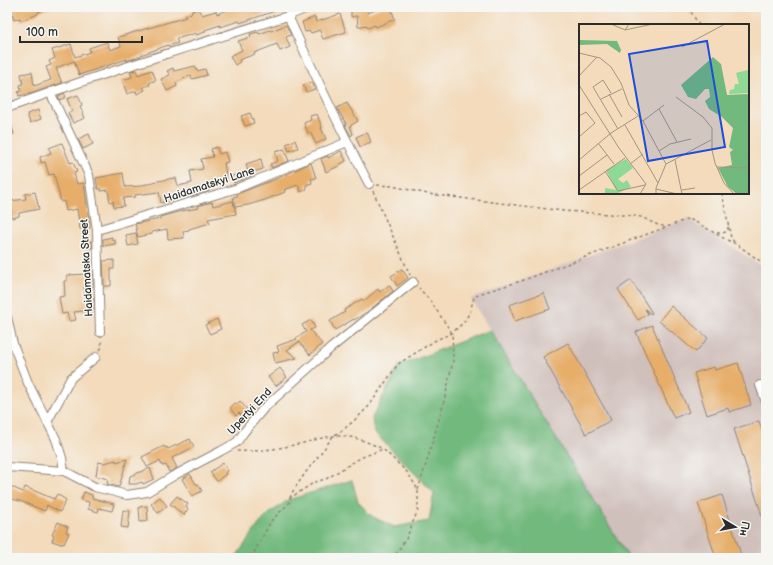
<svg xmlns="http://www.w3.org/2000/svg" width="773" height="565" font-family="'Balsamiq Sans',sans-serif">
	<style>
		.industrial { fill: #d0c0bc }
		.forest { fill: #72b97e; stroke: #4e7254 }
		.building { fill: #e7ae6b }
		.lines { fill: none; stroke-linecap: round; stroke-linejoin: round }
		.minor-casing { stroke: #8f8374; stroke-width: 10 }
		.path { stroke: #8f8374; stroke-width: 1.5; stroke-dasharray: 3 3; stroke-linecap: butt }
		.minor { stroke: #fff; stroke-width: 8 }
		.labels { text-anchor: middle; stroke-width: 3; stroke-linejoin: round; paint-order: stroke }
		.street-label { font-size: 11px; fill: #2b2b2b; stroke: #f6f6f2 }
		.inset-road { fill: none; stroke: #a39582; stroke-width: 1 }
		.view { fill: #1d4ed8; fill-opacity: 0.15; stroke: #1d4ed8; stroke-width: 2 }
		.inset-edge { fill: none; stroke: #2b2b2b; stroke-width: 2 }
	</style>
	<rect width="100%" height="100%" fill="#f6f6f2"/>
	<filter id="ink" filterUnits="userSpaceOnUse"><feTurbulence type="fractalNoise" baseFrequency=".025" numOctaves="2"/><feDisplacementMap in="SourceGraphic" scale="8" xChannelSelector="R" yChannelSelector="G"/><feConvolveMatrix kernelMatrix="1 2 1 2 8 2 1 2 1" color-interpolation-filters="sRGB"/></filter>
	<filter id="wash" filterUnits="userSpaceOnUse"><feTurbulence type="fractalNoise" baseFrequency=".012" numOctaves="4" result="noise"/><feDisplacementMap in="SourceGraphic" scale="16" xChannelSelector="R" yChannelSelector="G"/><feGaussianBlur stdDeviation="0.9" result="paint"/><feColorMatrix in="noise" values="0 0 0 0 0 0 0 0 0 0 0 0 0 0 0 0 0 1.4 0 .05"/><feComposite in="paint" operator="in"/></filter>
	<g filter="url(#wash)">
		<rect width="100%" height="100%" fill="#f3dbbc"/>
		<path class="industrial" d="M688 219 766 269V558H629L471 299Z"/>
		<path class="forest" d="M490 330 629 558H235L260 523 269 514 288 500 352 480 358 502 373 517 394 527 429 521 434 493 374 432 372 418 399 366Z"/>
		<g id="blocks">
			<path class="building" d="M10 7H49L50 8 38 12V14L21 21 20 18 14 20Z
				M236 7H284V8L240 23 239 21 220 27V25L205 30V32L196 35V33L176 39 178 43 168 46V45L141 55V56L126 61 127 59 79 75 74 61 56 68 62 83 33 93 19 96 18 92 21 91 20 85 23 84 21 74 32 72 34 86 51 80 46 67 51 65 49 61 55 58 52 50 71 44 75 57 90 52 89 48 107 42 110 50 121 46 118 37 186 17 185 15 192 13 191 11 198 9 202 15 216 11 217 14Z
				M351 7H365L368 13 382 7H391L393 14 395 19 376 27 375 25 368 28 366 25 358 27 357 16 351 17Z
				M340 14 346 32 323 39 320 31V30L311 33 310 31 305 32 302 22 315 17 316 22Z
				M286 25 291 35 286 37 290 47 280 51 277 44 254 53 255 54 239 60 240 62 235 65 230 56 242 50 238 41 251 37 250 34 258 32 259 34 270 30 271 31Z
				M195 66 197 71 205 69 207 75 192 79 191 75 176 83 177 86 167 91 161 79 170 75 167 71 173 68 174 71Z
				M136 70 138 75 152 70 156 80 149 83 150 85 143 87 145 90 137 94 136 91 127 94 122 80 132 77 130 71Z
				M312 82 315 89 306 92 303 85Z
				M64 93 66 97 60 100 58 96Z
				M78 95 82 105 80 106 85 118 73 123 68 113 72 111 67 99Z
				M347 103 358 121 350 126 353 134 351 136 345 125H347L337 108Z
				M38 110 41 119 30 123 27 114Z
				M250 113 254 123 245 126 241 116Z
				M317 114 322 128H321L326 139 316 144 310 132 308 133 304 123 311 120 310 116Z
				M7 116H9L14 134 7 136Z
				M367 132 371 142 360 147 356 137Z
				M89 134 93 144 83 149 78 139Z
				M295 140 298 148 289 151 286 144Z
				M62 143 70 163 73 162 77 172 74 173 77 184 84 183 90 228 80 229 77 209 66 211 64 201 61 202 54 174 49 175 45 162 41 163 40 157 51 153 49 148Z
				M217 147 219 154 225 152 228 162 224 163 227 180 213 183V185L208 186 209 191 191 196V194L172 198V201L161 203 159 192 135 195V197L123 198 124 206 114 207 113 201 110 202 108 190 101 191V189H98L96 178 123 173 125 187 141 186V185L154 183 153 182 174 178H176L178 186 192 183 190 171 203 169 201 159 213 157 211 149Z
				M284 149 289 161 272 168 270 164 278 161 275 152Z
				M341 151 346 161 339 165V166L326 172 321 159 328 156V158Z
				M261 159 263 169 250 173 251 176 234 183 232 176 248 172 246 164Z
				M311 163 316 178 311 179 312 183 306 185 307 189 301 192 298 185 284 190 285 192 265 200 248 205 235 207 233 197 238 196 237 194 276 179Z
				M35 192 39 209 19 213V216L12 218 10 201 26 199 25 194Z
				M233 201 236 214 208 219 210 223 189 229V230L183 231 184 238 168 239 167 229 152 232V234L138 237 135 224 160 219V217L182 211 199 208 198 206 212 202 213 206Z
				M136 233 138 244 128 246 126 235Z
				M112 237V240H115V244L103 246V239Z
				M92 241V248H86V242Z
				M114 260V269H111V286H104L103 261Z
				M402 269 408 278 397 286 391 276Z
				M93 274V287H84L86 299H94V310L74 312 76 320 69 321 67 313 62 314 59 297 65 296 64 281H67V275Z
				M631 280 652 313 651 314 645 309 648 314 638 320 618 289Z
				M389 285 393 291 367 312 354 320V319L335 330 330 321 345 312 344 310 362 299 364 301 378 289 380 292Z
				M544 293 550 309 515 321 509 305Z
				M671 306 708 338 696 352 659 321Z
				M217 319 221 329 210 334 205 325Z
				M311 320 315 328 310 330 322 344 310 355 299 342 287 350 297 358 275 363 273 353 279 352 277 346 297 339 296 338 306 332 302 325Z
				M652 325 689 412 674 418 636 332Z
				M568 343 611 420 586 434 543 357Z
				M738 363 751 405 729 412 728 408 707 415 694 373 714 367 715 370Z
				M280 368 287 377 276 386 268 377Z
				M240 401 251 414 246 420 239 413 236 416 230 408 235 403 237 404Z
				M759 421 766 443V524L765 525 734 429Z
				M190 439 194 447 172 458 177 468 169 472 166 465 162 466 160 461 147 467 142 457 164 446 165 448 167 447 168 449Z
				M127 459 119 487 107 484 108 479 96 476 98 462 104 463 116 460V462Z
				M223 463 228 471 225 473 226 474 217 481 210 472Z
				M150 468 154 479 143 484 142 482 136 484H129L130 476Z
				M190 474 196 484H198L202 491 192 496 182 479Z
				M7 485 23 492 25 487 54 499 57 494 66 500 60 512 47 505 45 511 20 501 7 498Z
				M84 492 92 495V498L114 504 112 511 99 508 98 512 88 509 89 502 81 500Z
				M722 495 742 558H716L698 503Z
				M177 496 188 504 186 507 188 509 184 515 170 504Z
				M160 497 167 506 158 513 151 504Z
				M147 506 148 521 140 522 139 507Z
				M123 510 130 511 128 528 121 527Z
				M58 522 68 527 66 532 69 533 64 544 61 543V544L52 541 54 536 52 535Z"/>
		</g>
	</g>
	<g filter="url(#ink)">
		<use href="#blocks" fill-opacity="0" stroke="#8f8374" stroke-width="1"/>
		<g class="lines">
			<g class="minor-casing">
				<path id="minor" d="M288 16C314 73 340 129 369 184
					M50 92 89 175 97 230 100 332
					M7 108C100 74 194 45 288 16L309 7
					M97 230 238 188 347 142
					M7 317 13 344 28 383 56 439 62 458 64 471
					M760 385 766 402
					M47 422 71 378 96 357
					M7 467 64 471 95 487 127 495 147 492 175 475 221 451 237 442 244 432 264 408 331 348 413 282"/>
			</g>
			<path class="path" d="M688 7 699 25
				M377 185 392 186 428 194 564 211 637 216 644 218 647 220 658 225 667 227
				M373 191 410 275
				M722 193 731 238 735 243
				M717 233H722L726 232 729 226
				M100 350 102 347 101 340
				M237 451C256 452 276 449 294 445 310 442 326 435 342 436 356 437 370 443 383 449
				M418 490 430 451 444 402 453 361V352L452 333 431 302 419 288
				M290 498 293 491 306 472 324 449 333 436 343 430 357 418 369 406 398 364 436 340 452 333 464 322 470 312 474 297 482 293 521 281 688 219 694 221 725 239 736 244 766 265
				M251 558 271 521 290 502V498L315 482 326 479 360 458 383 449 408 473 418 490V510L406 539 393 558"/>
			<use href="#minor" class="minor"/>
		</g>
	</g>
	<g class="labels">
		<g class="street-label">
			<text transform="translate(209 184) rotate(-18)" y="4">Haidamatskyi Lane</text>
			<text transform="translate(86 268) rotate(-93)" y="4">Haidamatska Street</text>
			<text transform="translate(249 411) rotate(-47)" y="4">Upertyi End</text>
		</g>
	</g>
	<g transform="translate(579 24)">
		<rect width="170" height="170" fill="#f3dbbc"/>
		<path d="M170 41V69L150 70 151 66 155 65 156 60H160L157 49 169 46ZM47 135 54 144 39 155 44 159 48 156 52 163 37 170H26V164L37 166 27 146Z" fill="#8ed995"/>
		<path d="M0 16 38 17 42 26 41 29 28 20 0 21ZM134 33 142 40 148 71 170 70V170H158L149 163 139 144 153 141 151 128 154 126 150 123 154 104 143 93 130 85 126 77 131 73 130 65H126L117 75 109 73 102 61Z" fill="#72b97e"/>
		<path class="inset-road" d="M32 0 46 6 50 0M46 6 74 0M103 23 146 0M0 29 21 34 32 43 42 59 50 81 64 97 87 140 77 164V170M0 52 18 33M0 61 40 124 67 160 61 170M32 69 24 56 14 63 39 105M30 70 43 93M97 73 124 93 133 104V126L136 139 145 159 155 170M22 75 43 65M80 85 98 118M0 92 7 88 16 99 0 113M64 97 85 81M46 101 79 159M19 119 35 140M80 127 91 120 112 115M0 136 32 109 59 92M96 136 103 170M51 140 64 130M87 140 132 116M138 143 170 144M26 147 39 167 66 161M0 152 28 131M77 165 98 170M0 166 46 134M103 166 116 164"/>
		<path class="view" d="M128 17 146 123 69 137 50 30Z"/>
		<rect width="170" height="170" class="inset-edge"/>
	</g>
	<rect width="773" height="565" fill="none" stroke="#f6f6f2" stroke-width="24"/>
	<g transform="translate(735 527) rotate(100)" stroke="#f6f6f2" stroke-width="3" paint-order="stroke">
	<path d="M0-3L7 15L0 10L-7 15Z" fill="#2b2b2b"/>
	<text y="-6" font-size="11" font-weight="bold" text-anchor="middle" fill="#2b2b2b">Пн</text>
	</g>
	<path d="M20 36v6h122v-6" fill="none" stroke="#2b2b2b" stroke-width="2"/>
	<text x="26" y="36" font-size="12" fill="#2b2b2b" stroke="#f6f6f2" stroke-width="3" paint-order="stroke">100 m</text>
</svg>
